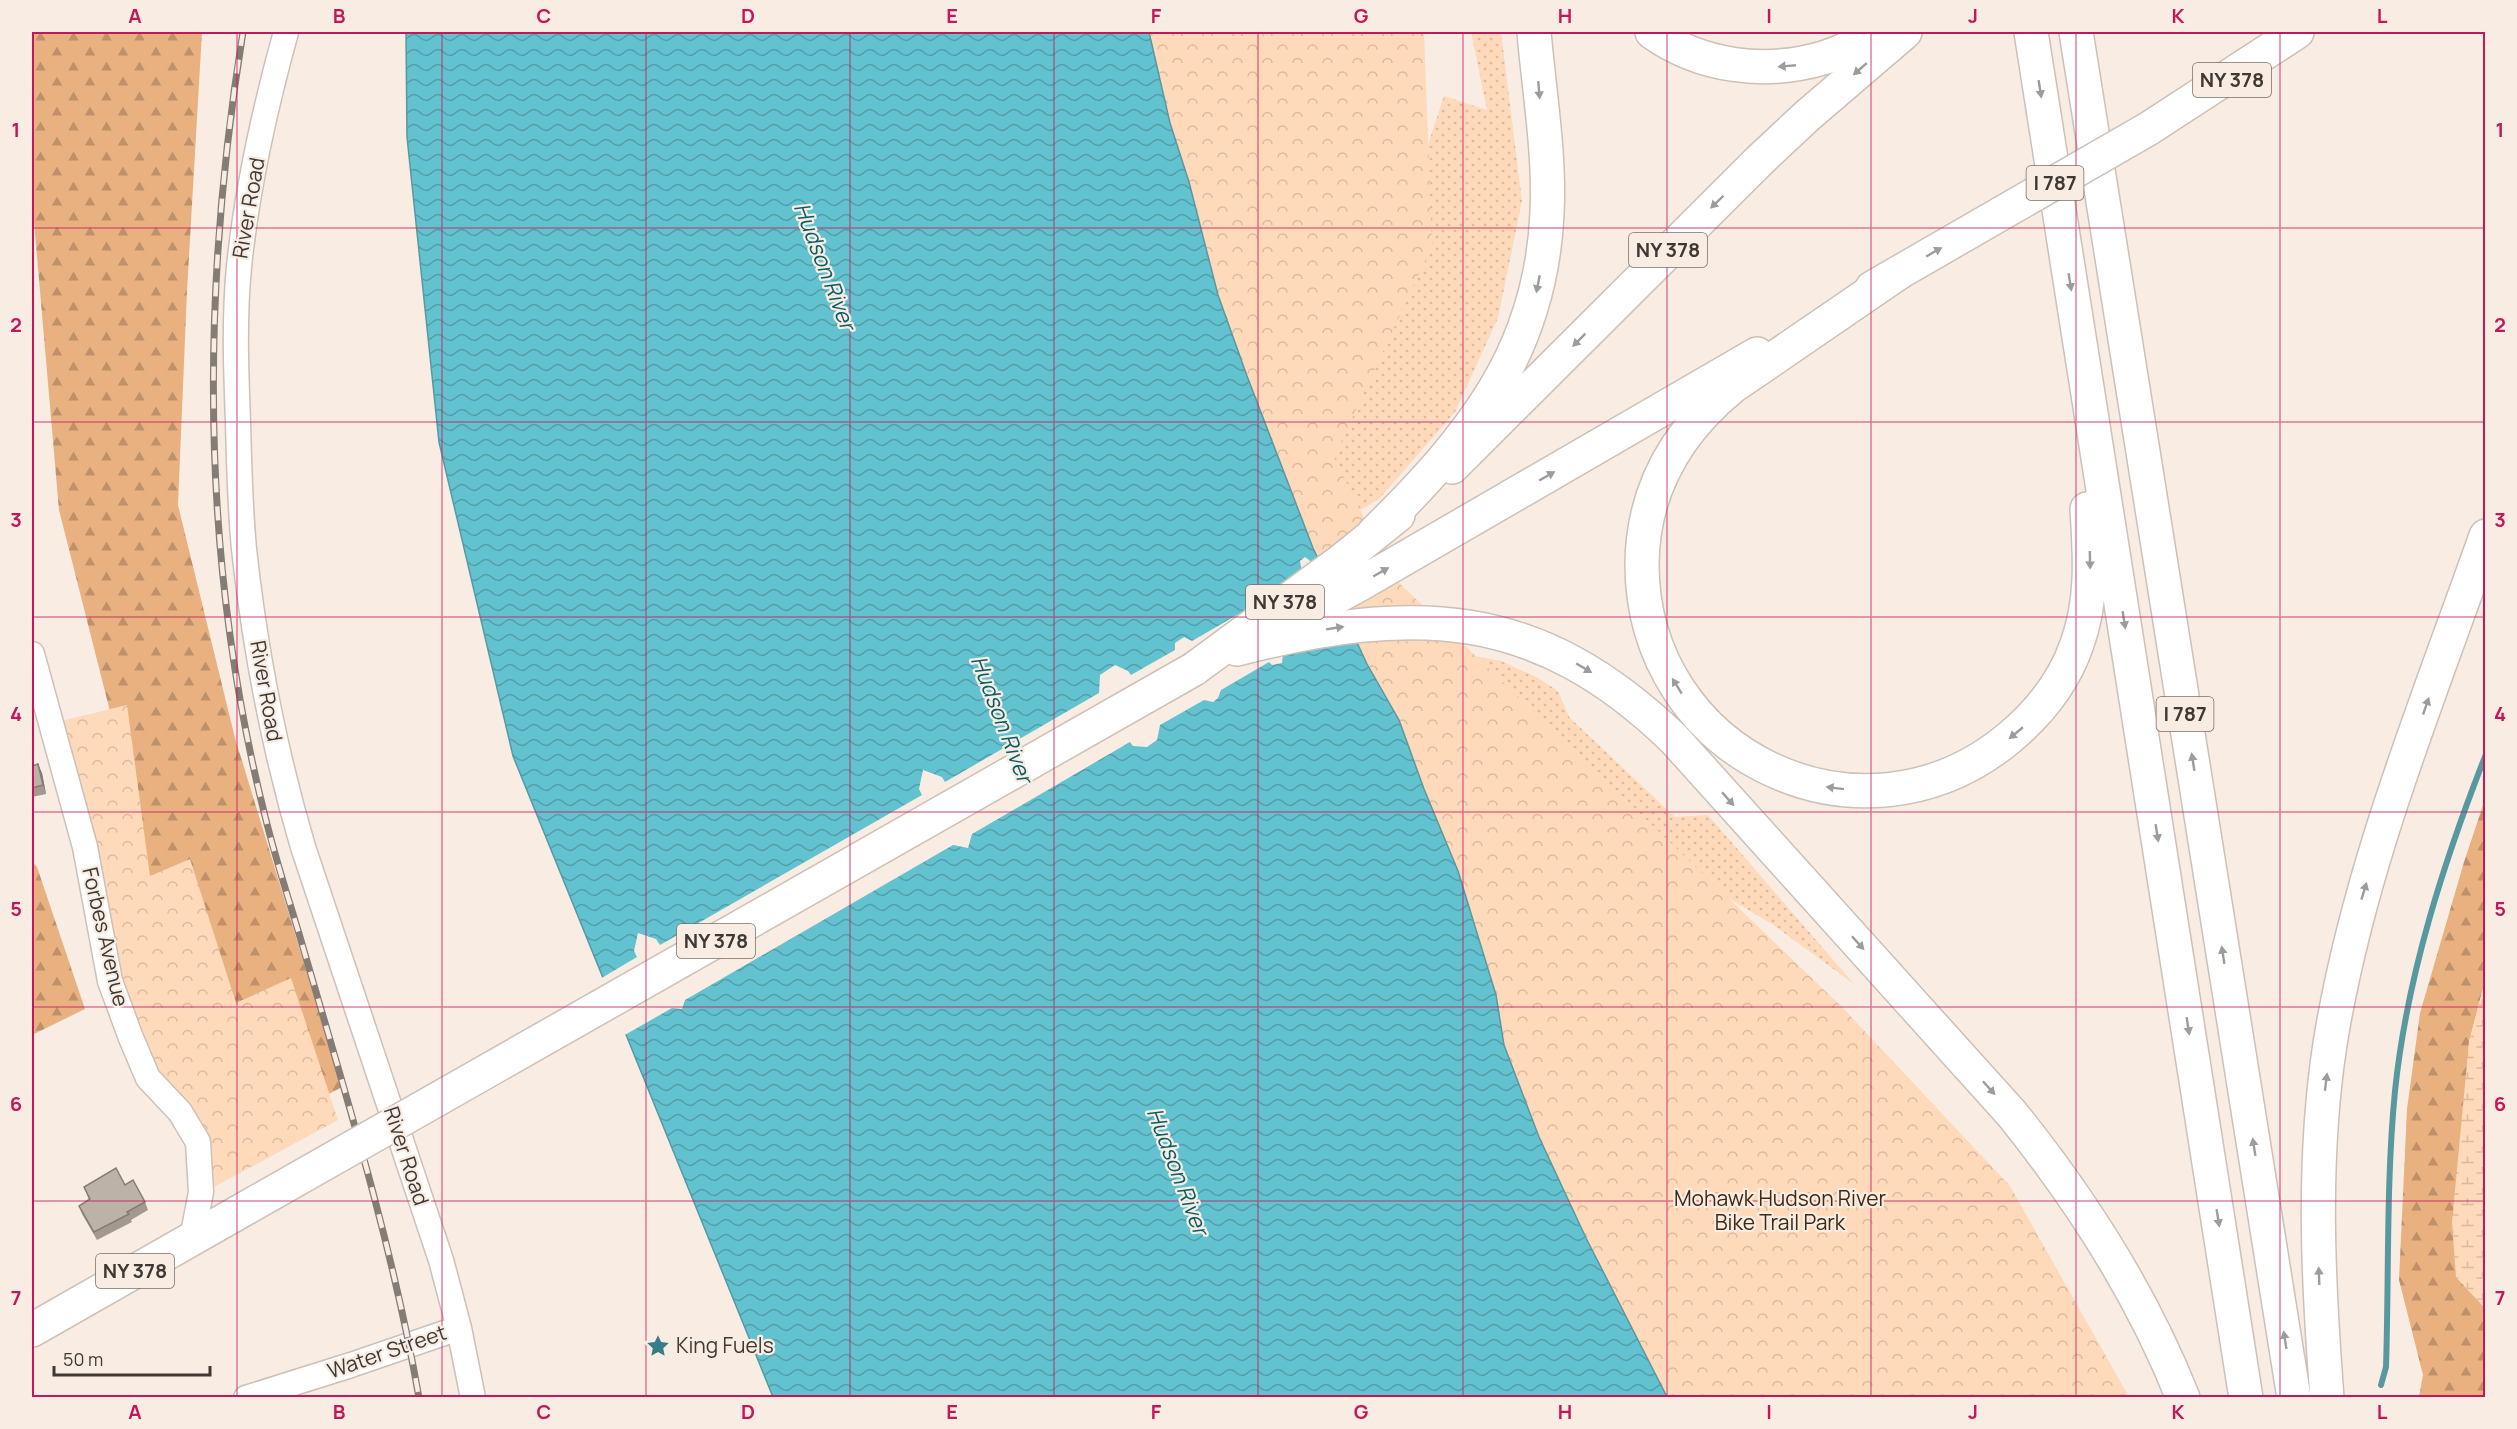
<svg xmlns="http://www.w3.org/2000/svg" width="2517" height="1429" font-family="Manrope,sans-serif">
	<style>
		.grass { fill: url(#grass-dots) }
		.forest { fill: url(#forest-firs) }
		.wetland { fill: url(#wetland-marsh) }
		.park { fill: url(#park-crowns) }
		.water { fill: url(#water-waves); stroke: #5899a1; stroke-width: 1.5 }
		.pier { fill: #f9ede3 }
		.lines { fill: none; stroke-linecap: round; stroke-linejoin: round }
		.stream { stroke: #5899a1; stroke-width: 6 }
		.minor-casing { stroke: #ccc0b7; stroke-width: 27 }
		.primary-casing { stroke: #ccc0b7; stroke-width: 36 }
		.motorway-casing { stroke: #ccc0b7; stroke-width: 36 }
		.minor { stroke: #fff; stroke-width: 24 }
		.primary { stroke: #fff; stroke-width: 33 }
		.motorway { stroke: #fff; stroke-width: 33 }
		.rail-casing { stroke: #847d76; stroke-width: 7 }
		.rail { stroke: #f9ede3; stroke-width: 4.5; stroke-dasharray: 14; stroke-linecap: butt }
		.primary-bridge-casing { stroke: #ccc0b7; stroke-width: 36; stroke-linecap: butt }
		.primary-bridge { stroke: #fff; stroke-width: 33 }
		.wall { fill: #a39990 }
		.shaded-wall { fill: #847d76 }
		.building { fill: #bdb2a8; stroke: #847d76; stroke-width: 1.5 }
		.oneway { fill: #9e9c9a }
		.grid { fill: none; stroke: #c2185b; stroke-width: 1.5; stroke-opacity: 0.55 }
		.labels { text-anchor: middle; stroke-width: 4.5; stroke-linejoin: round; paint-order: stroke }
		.shield { fill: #f9ede3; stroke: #766f69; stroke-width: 1.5 }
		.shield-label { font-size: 20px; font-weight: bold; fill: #3e3935 }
		.street-label { font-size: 21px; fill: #3e3935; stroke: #f9ede3 }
		.park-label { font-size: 21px; fill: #402913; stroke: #f9ede3 }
		.poi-label { font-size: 21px; fill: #3e3935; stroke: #f9ede3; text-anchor: start }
		.water-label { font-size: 22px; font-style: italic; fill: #085e67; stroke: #f9ede3 }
		.neatline { fill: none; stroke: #c2185b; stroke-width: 2 }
		.grid-label { font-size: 20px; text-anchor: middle; font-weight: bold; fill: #c2185b }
	</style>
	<defs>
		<pattern id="grass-dots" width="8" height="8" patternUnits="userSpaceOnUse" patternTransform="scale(1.5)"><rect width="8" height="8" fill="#fed9ba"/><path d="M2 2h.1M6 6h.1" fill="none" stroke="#dbbba0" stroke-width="1.8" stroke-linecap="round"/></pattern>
		<pattern id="forest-firs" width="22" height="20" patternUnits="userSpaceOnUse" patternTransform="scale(1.5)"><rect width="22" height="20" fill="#e9b180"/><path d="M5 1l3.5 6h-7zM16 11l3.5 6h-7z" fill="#be916a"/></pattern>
		<pattern id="wetland-marsh" width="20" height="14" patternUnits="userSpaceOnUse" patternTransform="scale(1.5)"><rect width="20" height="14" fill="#fed9ba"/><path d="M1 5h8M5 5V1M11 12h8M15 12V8" fill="none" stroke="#dbbba0"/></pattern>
		<pattern id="park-crowns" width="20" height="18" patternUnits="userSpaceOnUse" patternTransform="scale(1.5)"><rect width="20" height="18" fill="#fed9ba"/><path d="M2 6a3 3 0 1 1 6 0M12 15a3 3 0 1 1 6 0" fill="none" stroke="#dbbba0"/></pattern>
		<pattern id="water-waves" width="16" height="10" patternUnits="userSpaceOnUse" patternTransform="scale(1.5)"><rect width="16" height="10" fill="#63c2cf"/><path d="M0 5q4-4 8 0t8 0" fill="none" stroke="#539fa9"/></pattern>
	</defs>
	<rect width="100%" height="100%" fill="#f9ede3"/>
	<path class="grass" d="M1471 32H1501L1522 201 1498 318 1455 412 1379 499 1325 532 1302 364 1400 230 1444 96 1487 110Z
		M1455 652 1501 661 1538 678 1558 691 1569 717 1675 817 1708 815 1854 984 1772 924 1460 740Z"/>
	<path class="forest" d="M32 32H202L187 291 178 505 235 738 342 1087 227 1149 166 996 136 814 59 510 32 199Z
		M2485 799V981L2469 1042 2456 1277 2485 1308V1397H2419L2423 1375 2399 1280 2407 1109 2420 1013 2464 862Z
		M32 861 37 867 85 1009 32 1035Z"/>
	<path class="wetland" d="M2485 981 2486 1308H2485L2456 1277 2452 1222 2469 1042Z"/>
	<path class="park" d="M1149 32H1424L1432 246 1334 457 1393 577 1842 1007 2010 1186 2129 1397H1667L1586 1238 1539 1137 1504 1045 1496 995 1458 871 1424 789 1399 720 1367 664 1313 548 1247 376 1218 295 1189 182 1170 123Z
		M127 705 150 876 190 859 236 1003 291 978 338 1120 214 1187 208 1142 155 1076 133 1025 57 722Z"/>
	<path class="water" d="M406 32H1149L1170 123 1189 182 1218 295 1247 376 1313 548 1367 664 1399 720 1424 789 1458 871 1496 995 1504 1045 1539 1137 1586 1238 1667 1397H773L513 756 439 442 407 137Z"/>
	<path class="pier" d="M1305 557 1313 563 1283 654 1282 663 1272 665 1269 662 1221 690 1218 698 1213 702 1204 700 1160 725 1157 740 1147 747 1133 746 1130 742 972 834 968 848 953 845 685 1000 682 1009 672 1008 623 1036 600 979 637 957 634 951 638 933 656 939 660 945 922 795 919 789 923 770 942 777 945 782 1099 693 1100 675 1115 665 1128 671 1131 675 1175 650V643L1184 637 1192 641 1242 612 1249 605 1252 606 1302 572 1300 561Z"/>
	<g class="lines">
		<path class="stream" d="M2381 1385 2386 1367C2389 1275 2386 1182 2395 1091 2407 975 2444 861 2486 754"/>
		<g class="minor-casing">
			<path id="minor" d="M286 32C265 108 247 188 239 267 234 319 236 370 238 422 239 464 240 507 244 549 255 650 274 749 303 847L441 1260 459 1328 473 1398
				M32 654 85 847 110 981 131 1038 148 1078 180 1112 198 1142 201 1192 192 1239
				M246 1398 351 1365 459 1328"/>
		</g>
		<g class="primary-casing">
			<path id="primary" d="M1872 288 2002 213
				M1452 467 1760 160 1807 116 1905 32
				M1271 633 1362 583 1757 354
				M1194 669 1341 561 1398 515
				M32 1330 239 1212"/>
		</g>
		<g class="motorway-casing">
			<path id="motorway" d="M1652 32C1701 67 1765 75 1823 58 1843 52 1862 42 1881 32
				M2031 32 2246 1398
				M2076 32 2294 1398
				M2148 129 2297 32
				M1897 274 1732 387C1677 432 1643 490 1642 563 1641 755 1861 861 2009 738 2039 713 2064 682 2077 644 2093 600 2090 556 2087 509
				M1374 533C1469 439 1541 354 1547 213 1550 153 1539 91 1534 32
				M1237 649C1414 604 1536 606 1674 739L2012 1114C2082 1201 2142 1294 2183 1398
				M2327 1398C2318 1280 2312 1161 2330 1044 2358 869 2427 703 2486 536"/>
		</g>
		<use href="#minor" class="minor"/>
		<use href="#primary" class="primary"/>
		<use href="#motorway" class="motorway"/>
		<g class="rail-casing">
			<path id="rail" d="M243 32C201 292 200 559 265 816 275 857 288 897 300 937 344 1089 392 1242 419 1398"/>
		</g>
		<use href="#rail" class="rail"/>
		<g class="primary-bridge-casing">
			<path id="primary-bridge" d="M2002 213 2148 129
				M239 1212 1194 669"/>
		</g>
		<use href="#primary-bridge" class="primary-bridge"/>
	</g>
	<path class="wall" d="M32 766 42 773 46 794 32 797Z
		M125 1185 145 1202 148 1210 131 1220 132 1222 97 1240 82 1214 79 1206 89 1200 84 1187Z"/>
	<path class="shaded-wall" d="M38 764 42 773 46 794 43 785Z"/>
	<path class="building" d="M38 764 43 785 32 788V766Z
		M116 1168 125 1185 133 1180 145 1202 127 1212 129 1214 94 1232 79 1206 90 1199 84 1187Z"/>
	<defs><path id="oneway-solid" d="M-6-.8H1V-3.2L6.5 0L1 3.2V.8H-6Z" transform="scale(1.5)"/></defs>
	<g class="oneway">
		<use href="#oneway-solid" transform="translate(1787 66) rotate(175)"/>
		<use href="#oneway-solid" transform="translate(1860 69) rotate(139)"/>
		<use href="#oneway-solid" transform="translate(2040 89) rotate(81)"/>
		<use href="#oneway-solid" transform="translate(1539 90) rotate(85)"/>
		<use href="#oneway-solid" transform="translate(1717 202) rotate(136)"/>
		<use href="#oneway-solid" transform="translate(1934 252) rotate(-30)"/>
		<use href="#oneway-solid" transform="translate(2070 282) rotate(81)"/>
		<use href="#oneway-solid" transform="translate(1538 284) rotate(101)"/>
		<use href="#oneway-solid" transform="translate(1579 340) rotate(135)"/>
		<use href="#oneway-solid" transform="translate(1547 476) rotate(-30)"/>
		<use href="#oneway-solid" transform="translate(2090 560) rotate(89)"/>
		<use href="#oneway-solid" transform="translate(1381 572) rotate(-30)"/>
		<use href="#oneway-solid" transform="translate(2124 620) rotate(81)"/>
		<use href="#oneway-solid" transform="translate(1335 628) rotate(-9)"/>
		<use href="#oneway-solid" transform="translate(1584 668) rotate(30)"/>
		<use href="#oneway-solid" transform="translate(1677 686) rotate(-122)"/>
		<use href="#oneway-solid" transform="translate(2426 706) rotate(-71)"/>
		<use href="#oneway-solid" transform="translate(2016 733) rotate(140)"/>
		<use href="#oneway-solid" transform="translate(2193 762) rotate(-99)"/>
		<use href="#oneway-solid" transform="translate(1835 788) rotate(-173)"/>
		<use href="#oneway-solid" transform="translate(1728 799) rotate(48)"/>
		<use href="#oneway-solid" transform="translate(2157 833) rotate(81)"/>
		<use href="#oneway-solid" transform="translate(2364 891) rotate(-73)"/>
		<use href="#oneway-solid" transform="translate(1858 943) rotate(48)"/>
		<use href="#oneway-solid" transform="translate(2223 955) rotate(-99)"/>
		<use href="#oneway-solid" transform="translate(2188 1026) rotate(81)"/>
		<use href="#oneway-solid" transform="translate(2326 1082) rotate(-83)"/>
		<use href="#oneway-solid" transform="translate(1989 1088) rotate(48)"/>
		<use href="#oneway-solid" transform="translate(2254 1147) rotate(-99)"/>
		<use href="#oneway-solid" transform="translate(2218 1218) rotate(81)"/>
		<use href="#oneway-solid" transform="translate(2319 1276) rotate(-92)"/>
		<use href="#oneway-solid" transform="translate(2285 1340) rotate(-99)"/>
	</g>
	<path class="grid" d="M237 32V1398M442 32V1398M646 32V1398M850 32V1398M1054 32V1398M1258 32V1398M1463 32V1398M1667 32V1398M1871 32V1398M2076 32V1398M2280 32V1398M32 228H2486M32 422H2486M32 617H2486M32 812H2486M32 1007H2486M32 1201H2486"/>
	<defs>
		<g id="sight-bare" transform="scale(1.8)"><path d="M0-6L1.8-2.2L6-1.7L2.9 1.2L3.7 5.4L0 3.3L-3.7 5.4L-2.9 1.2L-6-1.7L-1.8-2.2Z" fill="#367e87" stroke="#f9ede3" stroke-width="2.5" paint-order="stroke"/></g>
	</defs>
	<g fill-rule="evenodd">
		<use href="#sight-bare" x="658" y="1346"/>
	</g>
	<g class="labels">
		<g class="shield">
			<rect x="2193" y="63" width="78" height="34" rx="4.5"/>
			<rect x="2026.5" y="166" width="57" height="34" rx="4.5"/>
			<rect x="1629" y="233" width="78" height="34" rx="4.5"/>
			<rect x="1246" y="585" width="78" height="34" rx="4.5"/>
			<rect x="2156.5" y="697" width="57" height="34" rx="4.5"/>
			<rect x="677" y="924" width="78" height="34" rx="4.5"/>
			<rect x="96" y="1254" width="78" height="34" rx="4.5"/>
		</g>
		<g class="shield-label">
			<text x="2232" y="87">NY 378</text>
			<text x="2055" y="190">I 787</text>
			<text x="1668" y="257">NY 378</text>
			<text x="1285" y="609">NY 378</text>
			<text x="2185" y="721">I 787</text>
			<text x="716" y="948">NY 378</text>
			<text x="135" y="1278">NY 378</text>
		</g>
		<g class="street-label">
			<text transform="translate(249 208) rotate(-80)" y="7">River Road</text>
			<text transform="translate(266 691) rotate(80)" y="7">River Road</text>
			<text transform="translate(105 937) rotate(77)" y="7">Forbes Avenue</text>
			<text transform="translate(406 1156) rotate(72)" y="7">River Road</text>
			<text transform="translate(387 1352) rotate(-19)" y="7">Water Street</text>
		</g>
		<g class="park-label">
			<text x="1780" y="1206">Mohawk Hudson River<tspan x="1780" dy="24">Bike Trail Park</tspan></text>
		</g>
		<g class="poi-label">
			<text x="676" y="1353">King Fuels</text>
		</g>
		<g class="water-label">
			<text transform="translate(825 266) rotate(69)" y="8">Hudson River</text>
			<text transform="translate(1002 719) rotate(69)" y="8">Hudson River</text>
			<text transform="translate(1178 1171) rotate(69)" y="8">Hudson River</text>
		</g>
	</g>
	<rect width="2517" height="1429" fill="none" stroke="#f9ede3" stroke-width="66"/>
	<path d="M54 1366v9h156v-9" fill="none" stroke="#3e3935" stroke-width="3"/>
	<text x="63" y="1366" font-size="18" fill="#3e3935" stroke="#f9ede3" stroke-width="4.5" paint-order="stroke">50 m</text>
	<rect x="33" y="33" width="2451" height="1363" class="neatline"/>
	<g class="grid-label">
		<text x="135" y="23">A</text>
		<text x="339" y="23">B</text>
		<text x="544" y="23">C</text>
		<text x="748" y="23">D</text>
		<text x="952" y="23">E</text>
		<text x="1156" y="23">F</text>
		<text x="1361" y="23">G</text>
		<text x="1565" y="23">H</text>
		<text x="1769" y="23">I</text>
		<text x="1973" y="23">J</text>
		<text x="2178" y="23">K</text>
		<text x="2382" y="23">L</text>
		<text x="16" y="137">1</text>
		<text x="2500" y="137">1</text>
		<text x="16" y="332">2</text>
		<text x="2500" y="332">2</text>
		<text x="16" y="527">3</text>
		<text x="2500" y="527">3</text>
		<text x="16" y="721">4</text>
		<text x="2500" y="721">4</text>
		<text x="16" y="916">5</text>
		<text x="2500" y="916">5</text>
		<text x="16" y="1111">6</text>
		<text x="2500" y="1111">6</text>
		<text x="16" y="1305">7</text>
		<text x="2500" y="1305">7</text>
		<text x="135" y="1419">A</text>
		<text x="339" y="1419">B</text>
		<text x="544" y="1419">C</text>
		<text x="748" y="1419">D</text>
		<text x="952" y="1419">E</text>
		<text x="1156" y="1419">F</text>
		<text x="1361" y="1419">G</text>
		<text x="1565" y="1419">H</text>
		<text x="1769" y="1419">I</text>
		<text x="1973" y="1419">J</text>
		<text x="2178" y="1419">K</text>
		<text x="2382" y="1419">L</text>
	</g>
</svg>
